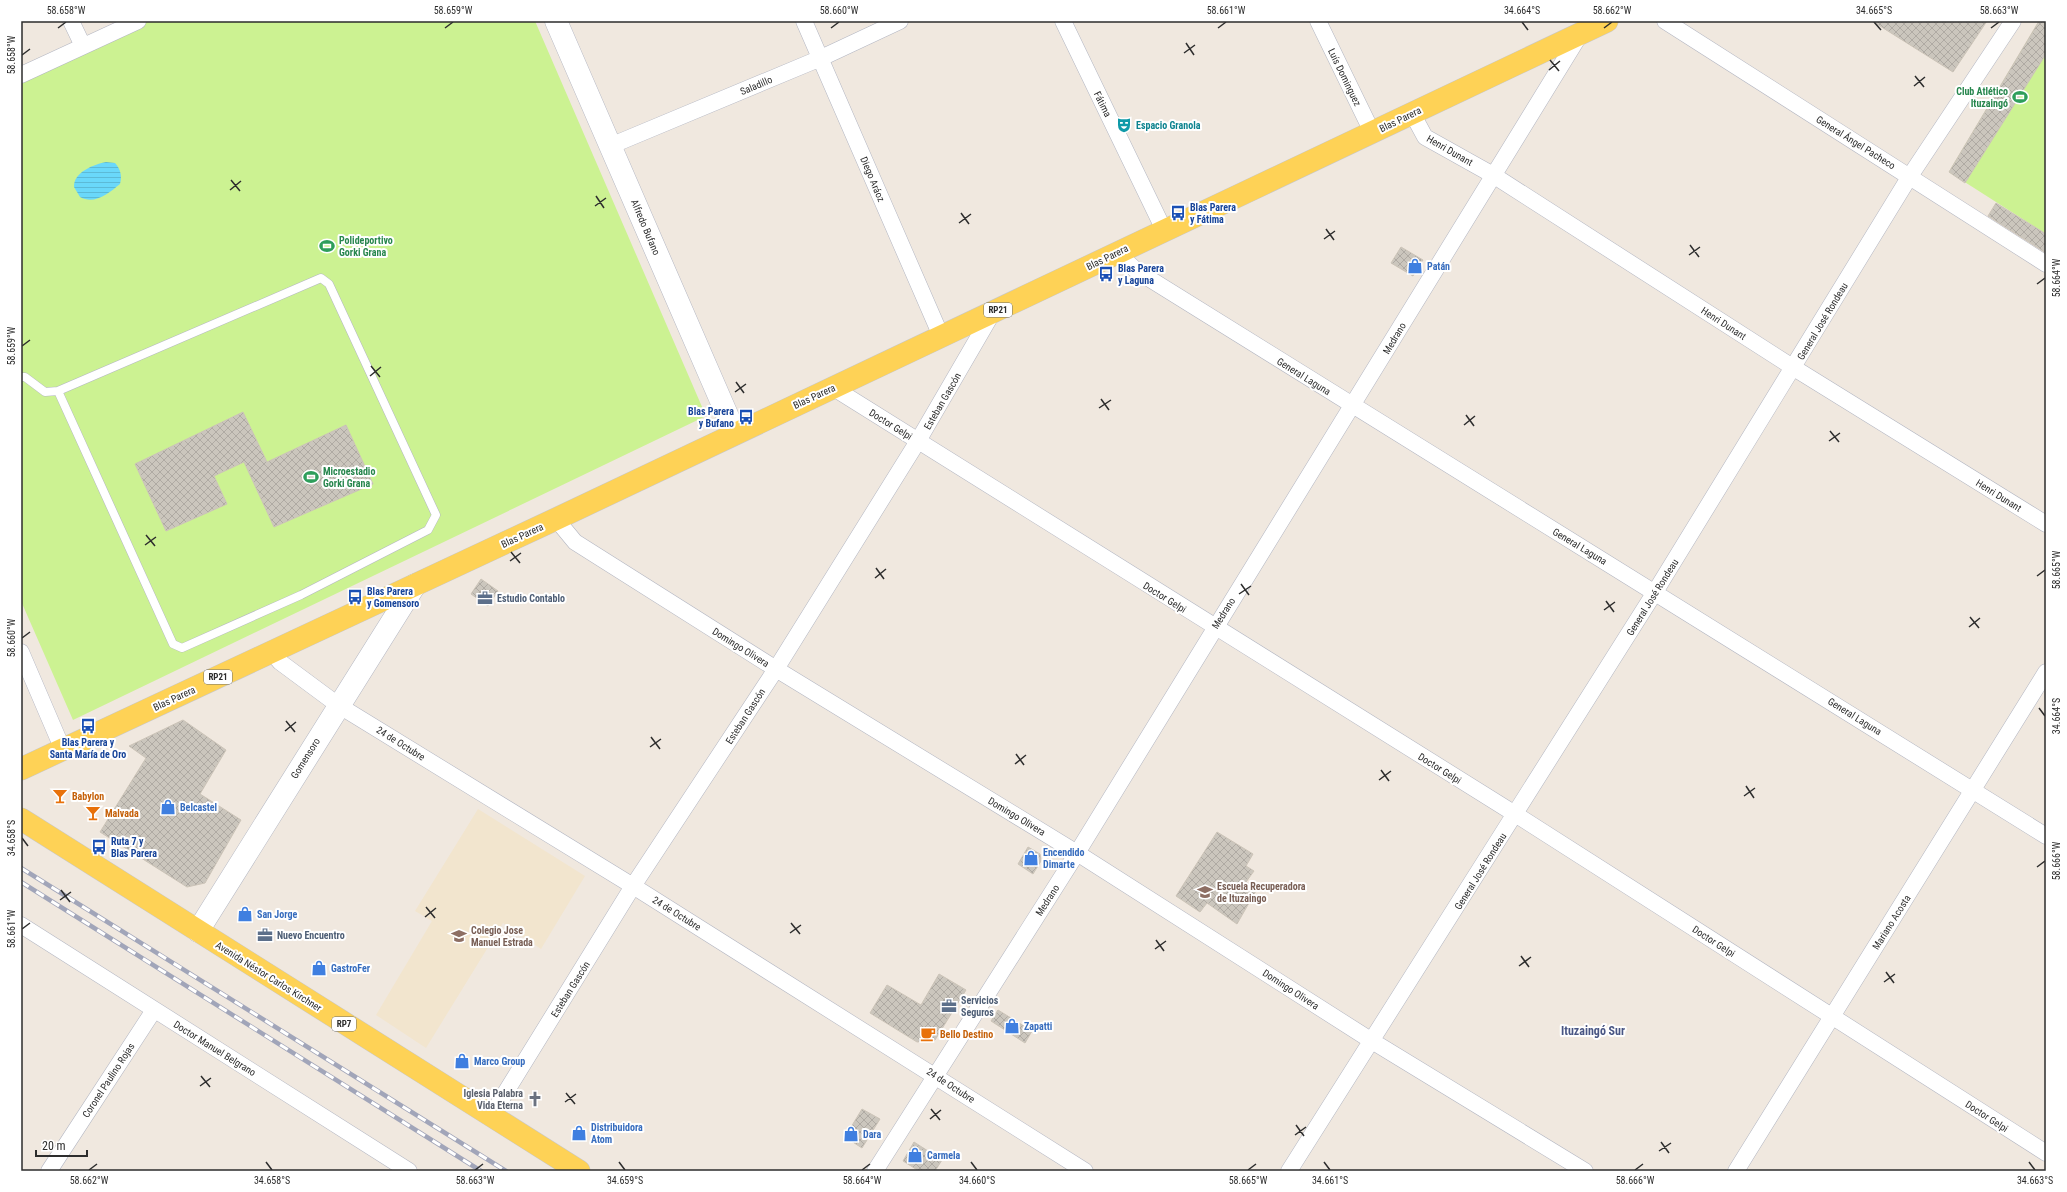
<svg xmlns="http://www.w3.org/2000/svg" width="2067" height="1192" font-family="'Roboto Condensed',sans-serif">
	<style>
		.education { fill: #f2e5ce }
		.pitch { fill: #ccf292 }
		.water { fill: url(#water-rules) }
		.building { fill: url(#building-cross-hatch); stroke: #ccc4b8 }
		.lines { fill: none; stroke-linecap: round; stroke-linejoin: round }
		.lane-casing { stroke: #b3b6c2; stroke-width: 9 }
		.street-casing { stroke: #b3b6c2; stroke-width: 17 }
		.secondary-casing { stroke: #b3b6c2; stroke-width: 23 }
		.primary-casing { stroke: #c8c8c8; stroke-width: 23 }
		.lane { stroke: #fff; stroke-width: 8 }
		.street { stroke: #fff; stroke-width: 16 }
		.secondary { stroke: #fff; stroke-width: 22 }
		.primary { stroke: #fed256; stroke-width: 22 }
		.rail-casing { stroke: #a1a5b9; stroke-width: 4.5 }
		.rail { stroke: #fff; stroke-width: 3; stroke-dasharray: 9; stroke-linecap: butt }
		.ticks { fill: none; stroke: #2d2d2d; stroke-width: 1.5 }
		.labels { text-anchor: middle; stroke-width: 4; stroke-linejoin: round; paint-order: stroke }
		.shield { fill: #fff; stroke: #6c6c6c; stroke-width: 1 }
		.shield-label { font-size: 9px; font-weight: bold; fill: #2d2d2d }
		.street-label { font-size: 10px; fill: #2d2d2d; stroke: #fff }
		.leisure-label { font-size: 10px; font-weight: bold; fill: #27864d; stroke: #fff; text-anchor: start }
		.culture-label { font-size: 10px; font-weight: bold; fill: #0d838f; stroke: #fff; text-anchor: start }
		.transit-label { font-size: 10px; font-weight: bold; fill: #164399; stroke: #fff; text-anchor: start }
		.shop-label { font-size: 10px; font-weight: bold; fill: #366cbe; stroke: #fff; text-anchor: start }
		.service-label { font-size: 10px; font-weight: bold; fill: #4e5e75; stroke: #fff; text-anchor: start }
		.food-label { font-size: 10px; font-weight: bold; fill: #c56008; stroke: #fff; text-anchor: start }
		.education-label { font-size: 10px; font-weight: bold; fill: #785e54; stroke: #fff; text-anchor: start }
		.worship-label { font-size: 10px; font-weight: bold; fill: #5b616d; stroke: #fff; text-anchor: end }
		.quarter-label { font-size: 12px; font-weight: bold; fill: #485583; stroke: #fff }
		.neatline { fill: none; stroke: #2d2d2d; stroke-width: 1.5 }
		.ticks-label { font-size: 10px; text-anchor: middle; fill: #2d2d2d }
	</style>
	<defs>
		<pattern id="water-rules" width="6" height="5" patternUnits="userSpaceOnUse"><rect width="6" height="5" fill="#6ad8fa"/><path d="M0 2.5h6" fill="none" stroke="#5cbad7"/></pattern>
		<pattern id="building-cross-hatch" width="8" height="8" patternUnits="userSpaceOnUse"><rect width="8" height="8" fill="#cbc6bd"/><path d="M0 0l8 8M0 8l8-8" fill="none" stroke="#afaaa3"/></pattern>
	</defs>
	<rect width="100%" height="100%" fill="#f0e8df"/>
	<path class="education" d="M478 809 585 876 541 949 503 923 426 1048 376 1015 432 921 415 911Z"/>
	<path class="pitch" d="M138 21H535L706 416 73 720 21 601V76Z
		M2039 21H2046V234L1949 172Z"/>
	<path class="water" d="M106 162 115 163C121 170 122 176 120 184 108 194 94 205 80 197L74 187C73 172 95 164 106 162Z"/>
	<path class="building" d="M1872 21H1987L1953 72Z
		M2039 21H2046V54L1965 183 1949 172Z
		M1996 203 2046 234V253L1988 216Z
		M1401 247 1423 260 1413 276 1391 263Z
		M243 412 267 462 346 425 373 484 274 527 244 462 214 476 227 504 166 531 135 464Z
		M481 579 498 591 488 606 471 594Z
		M183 720 226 750 200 794 241 820 205 883 187 887 100 832 146 758 129 746Z
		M1217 832 1253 854 1246 866 1254 871 1246 882 1257 889 1237 924 1207 903 1200 912 1176 896Z
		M1028 847 1040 854 1041 861 1033 874 1018 864Z
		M939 974 966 990 935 1040 917 1042 870 1013 887 985 921 1005Z
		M998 1010 1032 1031 1025 1043 991 1021Z
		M862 1109 880 1119 862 1148 845 1137Z
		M914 1142 942 1160 935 1171H919L903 1161Z"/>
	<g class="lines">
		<g class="lane-casing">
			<path id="lane" d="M21 377H25L45 392 58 391 321 278 329 284 436 515 428 530 301 595 182 648 173 644 58 391"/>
		</g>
		<g class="street-casing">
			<path id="street" d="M71 21 83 46
				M804 21 941 336
				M1063 21 1164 230
				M1318 21 1372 132
				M1665 21 2046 264
				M21 75 138 21
				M1412 113 1425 137 1493 175 1794 368 2046 524
				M610 146 821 58 900 21
				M1116 252 1137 271C1439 461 1744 646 2046 836
				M832 387 1515 814 2046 1153
				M556 519 575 542 776 669 1077 853 1372 1041 1585 1171
				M271 651 280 662 338 705 633 886 1085 1171
				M21 652 63 750
				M21 925 409 1171
				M491 1116 633 886 776 669 918 441 993 312
				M49 1171 154 1010
				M875 1171 1077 853 1581 33
				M1289 1171 1655 592 1910 176 2013 21
				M1736 1171 2046 672"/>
		</g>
		<g class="secondary-casing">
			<path id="secondary" d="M556 21 735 433
				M198 931 415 585"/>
		</g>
		<g class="primary-casing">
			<path id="primary" d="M21 769 556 519 1607 21
				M21 819 579 1171"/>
		</g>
		<use href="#lane" class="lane"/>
		<use href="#street" class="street"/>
		<use href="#secondary" class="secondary"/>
		<use href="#primary" class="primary"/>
		<g class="rail-casing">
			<path id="rail" d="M21 868 506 1171
				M21 882 481 1171"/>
		</g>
		<use href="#rail" class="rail"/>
	</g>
	<path class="ticks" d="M1522 22 1528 30M1874 22 1881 30M58 28 66 22M445 28 453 22M831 28 839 22M1218 28 1226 22M1604 28 1612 22M1991 28 1999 22M1186 43 1194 55M1184 53 1195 45M22 55 30 49M1550 60 1559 71M1549 70 1560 61M1915 76 1924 87M1914 86 1925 77M231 180 240 191M230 190 241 181M596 196 604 208M595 206 606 198M961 213 969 224M959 223 971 214M1326 229 1334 240M1324 239 1335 231M1690 245 1699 257M1689 255 1700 247M2037 284 2045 278M22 346 30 340M371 366 380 377M370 376 381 367M736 382 744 393M735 392 746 384M1101 399 1109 410M1099 408 1111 400M1466 415 1474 426M1464 425 1475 416M1830 431 1839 442M1829 441 1840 433M146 535 155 546M145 545 156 537M511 552 520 563M510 561 521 553M876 568 884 579M2037 576 2045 570M875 578 886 569M1241 584 1249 595M1239 594 1251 586M1606 601 1614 612M1604 610 1615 602M1970 617 1979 628M1969 627 1980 618M22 638 30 632M2039 708 2045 716M286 721 295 732M285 731 296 722M651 737 660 749M650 747 661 739M1016 754 1024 765M1015 764 1026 755M1381 770 1389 781M1379 780 1391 771M1746 786 1754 798M1744 796 1755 788M22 838 28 846M2037 867 2045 861M61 890 70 902M60 900 71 892M426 907 435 918M425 917 436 908M791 923 800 934M22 929 30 923M790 933 801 925M1156 940 1164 951M1155 949 1166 941M1521 956 1529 967M1519 966 1531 957M1886 972 1894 983M1884 982 1895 974M201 1076 210 1087M200 1086 211 1078M566 1093 575 1104M565 1102 576 1094M931 1109 940 1120M930 1119 941 1110M1296 1125 1304 1136M1295 1135 1306 1127M1661 1142 1669 1153M1659 1151 1671 1143M266 1162 272 1170M619 1162 625 1170M971 1162 977 1170M1324 1162 1330 1170M2029 1162 2035 1170M89 1170 97 1164M475 1170 483 1164M862 1170 870 1164M1248 1170 1256 1164M1635 1170 1643 1164"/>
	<defs>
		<g id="stadium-bare" transform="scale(1.2)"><path d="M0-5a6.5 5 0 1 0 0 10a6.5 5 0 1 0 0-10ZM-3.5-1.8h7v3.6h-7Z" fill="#2e9e5b" stroke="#fff" stroke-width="2.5" paint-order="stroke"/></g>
		<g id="theatre-bare" transform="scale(1.2)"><path d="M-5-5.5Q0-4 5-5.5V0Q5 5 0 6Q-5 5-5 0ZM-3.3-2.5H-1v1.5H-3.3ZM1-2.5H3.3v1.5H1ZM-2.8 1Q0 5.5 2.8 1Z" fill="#0f9aa8" stroke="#fff" stroke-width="2.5" paint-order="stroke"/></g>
		<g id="bus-bare" transform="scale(1.2)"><path d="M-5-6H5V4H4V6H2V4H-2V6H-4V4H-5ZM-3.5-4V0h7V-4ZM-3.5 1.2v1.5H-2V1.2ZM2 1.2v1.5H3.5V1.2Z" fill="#1a4fb4" stroke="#fff" stroke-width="2.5" paint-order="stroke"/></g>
		<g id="shop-bare" transform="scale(1.2)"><path d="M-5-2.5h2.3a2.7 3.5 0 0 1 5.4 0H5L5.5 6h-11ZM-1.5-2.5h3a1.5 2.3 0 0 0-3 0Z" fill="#3f7fe0" stroke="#fff" stroke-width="2.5" paint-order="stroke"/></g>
		<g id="office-bare" transform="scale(1.2)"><path d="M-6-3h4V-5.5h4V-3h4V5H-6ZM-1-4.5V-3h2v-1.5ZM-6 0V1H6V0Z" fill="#5c6f8a" stroke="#fff" stroke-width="2.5" paint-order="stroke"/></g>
		<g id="bar-bare" transform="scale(1.2)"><path d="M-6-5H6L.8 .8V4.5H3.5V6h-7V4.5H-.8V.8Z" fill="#e8710a" stroke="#fff" stroke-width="2.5" paint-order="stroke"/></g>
		<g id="school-bare" transform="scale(1.2)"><path d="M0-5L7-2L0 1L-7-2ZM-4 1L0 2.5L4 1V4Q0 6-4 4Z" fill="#8d6e63" stroke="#fff" stroke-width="2.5" paint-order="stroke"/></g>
		<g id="cafe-bare" transform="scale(1.2)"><path d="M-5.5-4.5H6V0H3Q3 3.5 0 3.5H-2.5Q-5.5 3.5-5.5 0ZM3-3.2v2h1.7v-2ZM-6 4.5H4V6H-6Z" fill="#e8710a" stroke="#fff" stroke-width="2.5" paint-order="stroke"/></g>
		<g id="church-bare" transform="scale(1.2)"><path d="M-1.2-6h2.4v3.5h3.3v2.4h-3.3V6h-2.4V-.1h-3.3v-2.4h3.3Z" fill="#6b7280" stroke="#fff" stroke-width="2.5" paint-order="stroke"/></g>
	</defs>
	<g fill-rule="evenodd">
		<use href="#stadium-bare" x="2020" y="97"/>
		<use href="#theatre-bare" x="1124" y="125"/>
		<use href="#bus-bare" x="1178" y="213"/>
		<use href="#stadium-bare" x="327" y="246"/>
		<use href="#shop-bare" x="1415" y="266"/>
		<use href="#bus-bare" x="1106" y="274"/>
		<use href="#bus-bare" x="746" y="417"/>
		<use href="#stadium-bare" x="311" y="477"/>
		<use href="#bus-bare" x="355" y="597"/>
		<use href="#office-bare" x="485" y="598"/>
		<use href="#bus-bare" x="88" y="726"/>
		<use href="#bar-bare" x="60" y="796"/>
		<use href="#shop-bare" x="168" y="807"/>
		<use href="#bar-bare" x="93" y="813"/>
		<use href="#bus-bare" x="99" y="847"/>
		<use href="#shop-bare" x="1031" y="858"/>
		<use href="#school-bare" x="1205" y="892"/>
		<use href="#shop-bare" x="245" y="914"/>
		<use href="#office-bare" x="265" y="935"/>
		<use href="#school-bare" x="459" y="936"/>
		<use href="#shop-bare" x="319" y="968"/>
		<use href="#office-bare" x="949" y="1006"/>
		<use href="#shop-bare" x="1012" y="1026"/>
		<use href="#cafe-bare" x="928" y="1034"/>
		<use href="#shop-bare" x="462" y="1061"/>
		<use href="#church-bare" x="535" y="1099"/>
		<use href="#shop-bare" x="579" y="1133"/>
		<use href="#shop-bare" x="851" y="1134"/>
		<use href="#shop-bare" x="915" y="1155"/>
	</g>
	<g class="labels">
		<g class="shield">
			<rect x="984" y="303" width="28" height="14" rx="3"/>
			<rect x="204" y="670" width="28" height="14" rx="3"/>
			<rect x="332" y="1017" width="24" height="14" rx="3"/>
		</g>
		<g class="shield-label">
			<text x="998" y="313">RP21</text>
			<text x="218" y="680">RP21</text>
			<text x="344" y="1027">RP7</text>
		</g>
		<g class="street-label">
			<text transform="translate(1345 77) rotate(64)" y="4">Luís Dominguez</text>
			<text transform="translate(756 85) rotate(-23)" y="4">Saladillo</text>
			<text transform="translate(1103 104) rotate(64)" y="4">Fátima</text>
			<text transform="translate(1400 119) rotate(-26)" y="4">Blas Parera</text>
			<text transform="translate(1856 142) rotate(32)" y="4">General Ángel Pacheco</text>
			<text transform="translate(1450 150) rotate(30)" y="4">Henri Dunant</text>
			<text transform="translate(873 179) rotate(67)" y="4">Diego Aráoz</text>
			<text transform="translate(646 227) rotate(67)" y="4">Alfredo Bufano</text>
			<text transform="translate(1107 257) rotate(-26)" y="4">Blas Parera</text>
			<text transform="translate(1822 321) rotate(-59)" y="4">General José Rondeau</text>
			<text transform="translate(1724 323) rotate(33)" y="4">Henri Dunant</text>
			<text transform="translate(1394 338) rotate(-59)" y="4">Medrano</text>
			<text transform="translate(1304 376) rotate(32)" y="4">General Laguna</text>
			<text transform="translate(814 396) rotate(-25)" y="4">Blas Parera</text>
			<text transform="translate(942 401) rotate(-60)" y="4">Esteban Gascón</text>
			<text transform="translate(891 424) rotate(32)" y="4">Doctor Gelpi</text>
			<text transform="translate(1999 495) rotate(32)" y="4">Henri Dunant</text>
			<text transform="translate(522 535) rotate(-25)" y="4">Blas Parera</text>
			<text transform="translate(1580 546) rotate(31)" y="4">General Laguna</text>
			<text transform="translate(1165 597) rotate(32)" y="4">Doctor Gelpi</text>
			<text transform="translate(1652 597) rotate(-58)" y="4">General José Rondeau</text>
			<text transform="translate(1223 613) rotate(-58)" y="4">Medrano</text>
			<text transform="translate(741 647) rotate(32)" y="4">Domingo Olivera</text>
			<text transform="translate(174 698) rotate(-25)" y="4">Blas Parera</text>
			<text transform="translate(745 716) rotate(-57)" y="4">Esteban Gascón</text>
			<text transform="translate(1855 716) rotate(32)" y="4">General Laguna</text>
			<text transform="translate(401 743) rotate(32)" y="4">24 de Octubre</text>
			<text transform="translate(305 758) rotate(-58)" y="4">Gomensoro</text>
			<text transform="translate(1440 768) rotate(32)" y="4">Doctor Gelpi</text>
			<text transform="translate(1017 816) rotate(31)" y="4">Domingo Olivera</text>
			<text transform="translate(1480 871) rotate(-58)" y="4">General José Rondeau</text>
			<text transform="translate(1047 900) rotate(-57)" y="4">Medrano</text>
			<text transform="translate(677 913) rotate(32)" y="4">24 de Octubre</text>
			<text transform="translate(1891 922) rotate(-58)" y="4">Mariano Acosta</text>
			<text transform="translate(1714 941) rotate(33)" y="4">Doctor Gelpi</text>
			<text transform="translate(269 976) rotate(32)" y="4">Avenida Néstor Carlos Kirchner</text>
			<text transform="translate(570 989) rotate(-58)" y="4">Esteban Gascón</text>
			<text transform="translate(1291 989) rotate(33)" y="4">Domingo Olivera</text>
			<text transform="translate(215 1048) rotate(32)" y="4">Doctor Manuel Belgrano</text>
			<text transform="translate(108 1080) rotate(-57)" y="4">Coronel Paulino Rojas</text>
			<text transform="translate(951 1085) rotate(33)" y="4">24 de Octubre</text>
			<text transform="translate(1987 1116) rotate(33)" y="4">Doctor Gelpi</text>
		</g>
		<g class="leisure-label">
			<text x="2008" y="95" text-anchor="end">Club Atlético<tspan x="2008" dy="12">Ituzaingó</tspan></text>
			<text x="339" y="244">Polideportivo<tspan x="339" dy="12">Gorki Grana</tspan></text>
			<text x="323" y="475">Microestadio<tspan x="323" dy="12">Gorki Grana</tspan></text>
		</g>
		<g class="culture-label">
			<text x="1136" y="129">Espacio Granola</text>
		</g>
		<g class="transit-label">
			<text x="1190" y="211">Blas Parera<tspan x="1190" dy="12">y Fátima</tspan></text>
			<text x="1118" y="272">Blas Parera<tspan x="1118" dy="12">y Laguna</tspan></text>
			<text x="734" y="415" text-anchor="end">Blas Parera<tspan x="734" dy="12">y Bufano</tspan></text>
			<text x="367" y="595">Blas Parera<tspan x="367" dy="12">y Gomensoro</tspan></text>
			<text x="88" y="746" text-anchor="middle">Blas Parera y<tspan x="88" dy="12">Santa María de Oro</tspan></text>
			<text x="111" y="845">Ruta 7 y<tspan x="111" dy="12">Blas Parera</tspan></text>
		</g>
		<g class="shop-label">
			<text x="1427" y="270">Patán</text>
			<text x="180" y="811">Belcastel</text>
			<text x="1043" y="856">Encendido<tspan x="1043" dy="12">Dimarte</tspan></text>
			<text x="257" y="918">San Jorge</text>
			<text x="331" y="972">GastroFer</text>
			<text x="1024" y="1030">Zapatti</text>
			<text x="474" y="1065">Marco Group</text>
			<text x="591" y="1131">Distribuidora<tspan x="591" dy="12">Atom</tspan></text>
			<text x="863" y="1138">Dara</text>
			<text x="927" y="1159">Carmela</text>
		</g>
		<g class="service-label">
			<text x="497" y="602">Estudio Contablo</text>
			<text x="277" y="939">Nuevo Encuentro</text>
			<text x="961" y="1004">Servicios<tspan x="961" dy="12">Seguros</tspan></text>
		</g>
		<g class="food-label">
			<text x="72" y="800">Babylon</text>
			<text x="105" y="817">Malvada</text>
			<text x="940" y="1038">Bello Destino</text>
		</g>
		<g class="education-label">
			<text x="1217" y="890">Escuela Recuperadora<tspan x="1217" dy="12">de Ituzaingo</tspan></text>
			<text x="471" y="934">Colegio Jose<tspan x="471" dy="12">Manuel Estrada</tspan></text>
		</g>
		<g class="worship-label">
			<text x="523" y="1097">Iglesia Palabra<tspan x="523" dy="12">Vida Eterna</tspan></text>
		</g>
		<g class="quarter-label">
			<text x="1593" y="1035">Ituzaingó Sur</text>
		</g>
	</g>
	<rect width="2067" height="1192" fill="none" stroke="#ffffff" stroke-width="44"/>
	<path d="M36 1150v6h51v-6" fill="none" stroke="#2d2d2d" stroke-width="2"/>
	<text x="42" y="1150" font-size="12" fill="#2d2d2d" stroke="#ffffff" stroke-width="3" paint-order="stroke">20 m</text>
	<rect x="22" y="22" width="2023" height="1148" class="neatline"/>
	<g class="ticks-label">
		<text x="66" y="14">58.658°W</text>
		<text x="453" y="14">58.659°W</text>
		<text x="839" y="14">58.660°W</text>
		<text x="1226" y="14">58.661°W</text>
		<text x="1522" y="14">34.664°S</text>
		<text x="1612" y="14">58.662°W</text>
		<text x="1874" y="14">34.665°S</text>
		<text x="1999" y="14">58.663°W</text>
		<text transform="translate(11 55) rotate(-90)" y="4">58.658°W</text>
		<text transform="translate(2056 278) rotate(-90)" y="4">58.664°W</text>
		<text transform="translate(11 346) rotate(-90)" y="4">58.659°W</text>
		<text transform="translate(2056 570) rotate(-90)" y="4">58.665°W</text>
		<text transform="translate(11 638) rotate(-90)" y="4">58.660°W</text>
		<text transform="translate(2056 716) rotate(-90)" y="4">34.664°S</text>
		<text transform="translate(11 838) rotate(-90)" y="4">34.658°S</text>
		<text transform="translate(2056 861) rotate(-90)" y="4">58.666°W</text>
		<text transform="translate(11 929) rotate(-90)" y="4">58.661°W</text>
		<text x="89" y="1184">58.662°W</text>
		<text x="272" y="1184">34.658°S</text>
		<text x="475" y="1184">58.663°W</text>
		<text x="625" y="1184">34.659°S</text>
		<text x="862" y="1184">58.664°W</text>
		<text x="977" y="1184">34.660°S</text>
		<text x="1248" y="1184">58.665°W</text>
		<text x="1330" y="1184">34.661°S</text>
		<text x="1635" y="1184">58.666°W</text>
		<text x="2035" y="1184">34.663°S</text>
	</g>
</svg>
